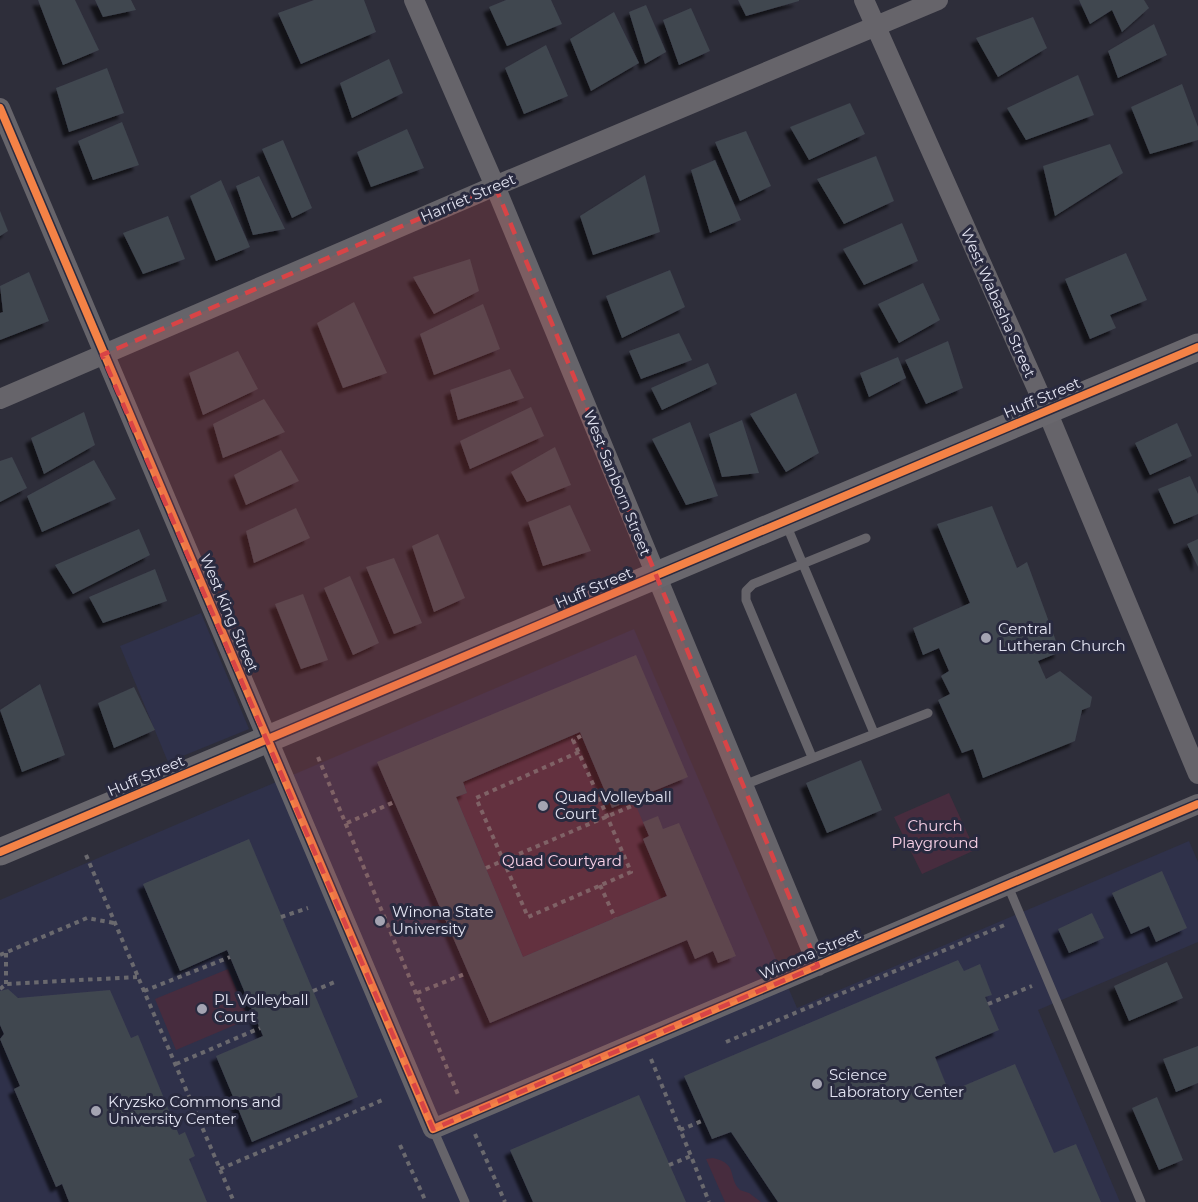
<svg xmlns="http://www.w3.org/2000/svg" width="1198" height="1202" font-family="Montserrat,sans-serif">
	<style>
		.built { fill: #2f314a }
		.green { fill: #472c3e }
		.building { fill: #404650; filter: url(#shadow) }
		.lines { fill: none; stroke-linecap: round; stroke-linejoin: round }
		.path { stroke: #6a696e; stroke-width: 4; stroke-dasharray: 4.5 4.5; stroke-linecap: butt }
		.lane { stroke: #66646a; stroke-width: 9 }
		.street { stroke: #66646a; stroke-width: 20 }
		.secondary { stroke: #69676d; stroke-width: 27 }
		.cycleway-casing { stroke: #292a3f; stroke-width: 11 }
		.cycleway { stroke: #f48246; stroke-width: 8 }
		.marked { fill: #d84446; fill-opacity: 0.2; stroke: #d84446; stroke-width: 4.5; stroke-dasharray: 12 8; stroke-linejoin: round }
		.poi-dot { fill: #a4a4b2; stroke: #292a3f; stroke-width: 2 }
		.labels { text-anchor: middle; stroke-width: 6; stroke-linejoin: round; paint-order: stroke }
		.street-label { font-size: 15px; fill: #e3e4f2; stroke: #292a3f }
		.poi-label { font-size: 15px; fill: #e3e4f2; stroke: #292a3f; text-anchor: start }
		.park-label { font-size: 15px; fill: #f8d1e7; stroke: #292a3f }
	</style>
	<defs>
		<filter id="shadow"><feDropShadow dx="-5.5" dy="5.5" stdDeviation="1.5" flood-color="#0009"/></filter>
	</defs>
	<rect width="100%" height="100%" fill="#2e2e3a"/>
	<path class="built" d="M201 613 249 729 168 762 120 646Z
		M634 629 797 1008 1189 841 1198 862V942L1038 1010 1120 1202H0V900Z"/>
	<path class="green" d="M580 732 612 808 633 799 649 836 643 839 667 896 523 957 456 797 467 793 463 782Z
		M949 793 975 850 922 874 894 817Z
		M228 969 249 1019 176 1050 155 999Z
		M713 1158C739 1164 727 1177 740 1190L749 1193 761 1202H725L706 1159Z"/>
	<path class="building" d="M38 0H75L99 50 63 65Z
		M95 0H131L136 10 103 17Z
		M314 0H364L376 32 301 64 278 13Z
		M506 0H551L562 24 507 46 489 7Z
		M738 0H799V1L746 16Z
		M1079 0H1144L1149 8 1122 32 1112 10 1090 24Z
		M646 5 666 52 645 64 629 12Z
		M691 8 710 51 679 65 663 20Z
		M614 12 639 63 591 91 570 39Z
		M1033 17 1047 48 998 77 976 38Z
		M1154 24 1167 55 1118 78 1108 51Z
		M546 45 568 96 524 114 505 68Z
		M389 59 403 93 352 118 340 83Z
		M107 68 124 113 69 132 56 88Z
		M1078 75 1094 115 1026 140 1007 108Z
		M1182 84 1198 127V140L1150 154 1131 107Z
		M850 103 865 134 809 160 790 127Z
		M122 122 139 165 93 180 78 141Z
		M407 129 424 168 371 187 357 152Z
		M746 131 771 186 740 201 715 142Z
		M283 140 312 208 292 218 262 149Z
		M1110 144 1123 173 1055 216 1043 166Z
		M876 156 894 201 844 224 817 179Z
		M715 160 741 220 710 233 691 170Z
		M645 175 660 232 593 255 580 216Z
		M259 176 285 229 253 235 236 186Z
		M221 180 250 247 216 261 190 196Z
		M0 211 8 231 0 236Z
		M168 216 185 259 143 274 123 233Z
		M902 223 918 261 864 285 843 249Z
		M1126 253 1147 300 1110 315 1116 328 1090 339 1065 279Z
		M470 259 479 291 434 314 413 277Z
		M670 270 685 307 622 338 606 296Z
		M29 272 49 321 0 340V313L3 312 0 286Z
		M923 283 940 320 899 343 878 304Z
		M354 302 387 373 343 388 317 323Z
		M483 304 500 349 434 375 420 334Z
		M679 333 692 360 641 379 629 351Z
		M948 341 963 388 926 404 905 360Z
		M238 351 258 389 203 415 189 373Z
		M898 357 906 378 869 397 860 373Z
		M708 363 717 384 662 410 651 388Z
		M510 369 524 398 458 420 450 390Z
		M796 393 819 453 786 472 750 414Z
		M264 399 285 432 223 458 213 424Z
		M531 407 544 436 470 469 460 441Z
		M84 412 95 445 44 474 31 438Z
		M742 420 759 473 722 477 709 434Z
		M690 422 718 496 686 505 652 439Z
		M1177 423 1192 456 1150 475 1135 443Z
		M555 447 571 485 527 502 511 472Z
		M281 450 299 481 246 505 234 475Z
		M12 457 27 488 0 502V461Z
		M94 460 116 499 42 532 27 496Z
		M1190 476 1198 494V514L1174 524 1158 489Z
		M570 505 591 551 543 566 528 522Z
		M992 506 1017 568 1027 562 1060 652 1038 661 1046 679 1060 671 1092 697 1090 707 1082 710 1075 741 983 778 973 749 962 753 938 700 950 694 941 676 949 671 939 648 923 655 913 628 970 603 937 524Z
		M296 508 310 538 254 563 246 531Z
		M139 529 150 555 73 594 55 565Z
		M438 534 465 598 434 612 412 546Z
		M1198 539V567L1187 544Z
		M394 558 422 623 394 634 366 567Z
		M155 569 167 601 103 623 89 597Z
		M350 576 379 643 353 655 324 588Z
		M303 594 328 660 301 669 275 604Z
		M636 655 688 777 612 808 580 732 463 782 467 793 456 797 523 957 667 896 643 839 649 836 643 822 658 816 663 829 679 823 736 956 718 963 713 951 695 959 687 940 490 1023 377 762Z
		M40 684 65 755 22 772 0 710Z
		M134 687 155 730 114 748 98 703Z
		M861 760 882 810 827 833 806 783Z
		M249 839 358 1097 252 1142 216 1056 263 1036 227 950 180 971 143 884Z
		M1162 871 1187 928 1156 942 1149 926 1131 934 1112 893Z
		M1092 913 1104 938 1069 953 1058 929Z
		M958 960 964 971 980 964 992 995 985 997 999 1030 935 1057 949 1092 1015 1064 1054 1153 1076 1144 1101 1202H778L731 1132 712 1139 684 1076Z
		M1167 962 1183 998 1129 1021 1114 986Z
		M8 989 18 998 110 990 131 1038 138 1035 179 1135 185 1132 195 1156 189 1159 207 1202H69L62 1184 56 1187 14 1089 20 1086 0 1039 4 1034 0 1025V991Z
		M1198 1046V1083L1176 1092 1163 1059Z
		M639 1095 686 1202H533L510 1150Z
		M1157 1097 1183 1160 1159 1170 1132 1108Z"/>
	<g class="lines">
		<path class="path" d="M579 752 476 798 528 917 631 872C612 828 593 783 573 740L581 736
			M318 757 459 1097
			M347 823 394 802
			M86 855 234 1202
			M486 868 641 802
			M600 885 615 918
			M281 917 308 908
			M6 953V984
			M0 955 87 918 114 923
			M0 989 6 984 137 977
			M144 991 230 957
			M313 991 337 981
			M417 993 467 973
			M988 1004 1032 986
			M726 1042 1007 924
			M651 1059 691 1156
			M176 1064 260 1028
			M680 1130 704 1120
			M475 1134 505 1202
			M400 1145 426 1202
			M669 1165 691 1156 709 1202
			M220 1169 385 1099"/>
		<path class="lane" d="M786 524 874 733
			M812 757 746 600V591L753 584 866 538
			M744 785 928 713
			M1008 886 1141 1202
			M433 1129 465 1202"/>
		<path class="street" d="M414 0 495 186 818 966
			M864 0 1047 411 1198 774
			M0 108 433 1129 1198 804
			M0 399 495 186 938 0"/>
		<path class="secondary" d="M0 852 1198 347"/>
		<g class="cycleway-casing">
			<path id="cycleway" d="M0 108 433 1129 1198 804
				M0 852 1198 347"/>
		</g>
		<use href="#cycleway" class="cycleway"/>
	</g>
	<path class="marked" d="M495 186 818 966 433 1129 102 355Z"/>
	<g class="poi-dot">
		<circle cx="986" cy="638" r="6"/>
		<circle cx="543" cy="806" r="6"/>
		<circle cx="380" cy="921" r="6"/>
		<circle cx="202" cy="1009" r="6"/>
		<circle cx="817" cy="1084" r="6"/>
		<circle cx="96" cy="1111" r="6"/>
	</g>
	<g class="labels">
		<g class="street-label">
			<text transform="translate(468 198) rotate(-23)" y="5">Harriet Street</text>
			<text transform="translate(998 303) rotate(66)" y="5">West Wabasha Street</text>
			<text transform="translate(1042 398) rotate(-23)" y="5">Huff Street</text>
			<text transform="translate(617 483) rotate(68)" y="5">West Sanborn Street</text>
			<text transform="translate(594 588) rotate(-23)" y="5">Huff Street</text>
			<text transform="translate(229 613) rotate(67)" y="5">West King Street</text>
			<text transform="translate(146 776) rotate(-23)" y="5">Huff Street</text>
			<text transform="translate(810 954) rotate(-23)" y="5">Winona Street</text>
		</g>
		<g class="poi-label">
			<text x="998" y="634">Central<tspan x="998" dy="17">Lutheran Church</tspan></text>
			<text x="555" y="802">Quad Volleyball<tspan x="555" dy="17">Court</tspan></text>
			<text x="392" y="917">Winona State<tspan x="392" dy="17">University</tspan></text>
			<text x="214" y="1005">PL Volleyball<tspan x="214" dy="17">Court</tspan></text>
			<text x="829" y="1080">Science<tspan x="829" dy="17">Laboratory Center</tspan></text>
			<text x="108" y="1107">Kryzsko Commons and<tspan x="108" dy="17">University Center</tspan></text>
		</g>
		<g class="park-label">
			<text x="935" y="831">Church<tspan x="935" dy="17">Playground</tspan></text>
			<text x="562" y="866">Quad Courtyard</text>
		</g>
	</g>
</svg>
